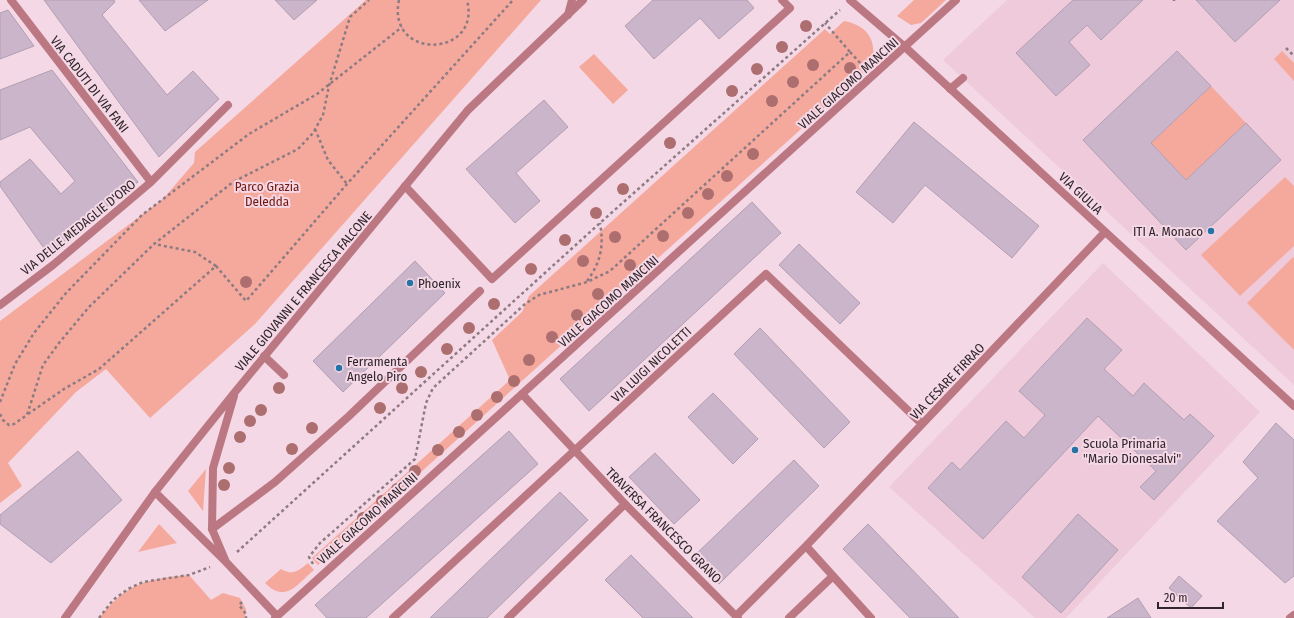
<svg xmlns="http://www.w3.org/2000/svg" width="1294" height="618" font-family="'Fira Sans Condensed',sans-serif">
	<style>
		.built { fill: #eecadb }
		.green { fill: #f5a99c }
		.building { fill: #cab5ca; stroke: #b29eb2 }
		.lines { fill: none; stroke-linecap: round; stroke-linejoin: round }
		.path { stroke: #8d7b84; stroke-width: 2.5; stroke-dasharray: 3 3; stroke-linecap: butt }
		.service { stroke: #bb7883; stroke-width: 8 }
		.minor { stroke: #bb7883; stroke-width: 8 }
		.tertiary { stroke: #bb7883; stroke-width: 8 }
		.tree { fill: #ad6e6f }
		.poi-dot { fill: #2873a6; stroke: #f4d8e5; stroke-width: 1.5 }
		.labels { text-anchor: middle; stroke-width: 4; stroke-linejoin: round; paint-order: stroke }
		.street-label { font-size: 13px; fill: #2f252a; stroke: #f4d8e5 }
		.park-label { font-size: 13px; fill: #73170e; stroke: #f4d8e5 }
		.poi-label { font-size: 13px; fill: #2f252a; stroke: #f4d8e5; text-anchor: start }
	</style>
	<rect width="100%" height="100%" fill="#f4d8e5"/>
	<path class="built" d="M1007 0H1294V385L943 60Z
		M1103 263 1260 412 1066 618H1035L889 487Z"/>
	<path class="green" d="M366 0H541L255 324 150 418 106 369 76 392 8 463 22 486 0 503V321L163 199 194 163 195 152Z
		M914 0H946L921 23 911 25 897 16Z
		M844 21C869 26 877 41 872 65L318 565 312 558 510 380 492 340 522 312 529 296 825 29 830 34Z
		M1282 51 1294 63V81L1274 59Z
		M594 54 628 90 613 104 579 67Z
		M1211 86 1246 123 1186 180 1151 143Z
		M1285 177 1294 186V246L1240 296 1201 255Z
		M1293 257 1294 259V350L1247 303Z
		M206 469 203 511 188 491Z
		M159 524 177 543 138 552Z
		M308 563 314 570C297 584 286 604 265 583L281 569C293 576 298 571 308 563Z
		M189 575 211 600 223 593 240 598 246 609 245 618H99C127 583 145 579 189 575Z"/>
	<path class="building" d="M44 0H114L115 2 102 15 167 95 193 71 219 99 159 157Z
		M139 0H208L165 31Z
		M275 0H317L294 20Z
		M653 0H747L754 8 719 39 700 18 654 59 625 26Z
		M1073 0H1143L1101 40 1087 25 1069 42 1090 65 1056 96 1016 53Z
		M1196 0H1280L1235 42Z
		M8 10 34 46 0 59V13Z
		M1177 51 1211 86 1151 143 1186 180 1246 123 1281 160 1186 250 1083 140Z
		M52 70 138 182 48 254 0 186V182L30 159 61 194 75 181 30 127 0 140V90Z
		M544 100 568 127 516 173 540 201 515 223 466 169Z
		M914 122 1039 226 1012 258 925 185 893 223 856 192Z
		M752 202 781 233 589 411 560 379Z
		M799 244 860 303 840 324 779 265Z
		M415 261 445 293 343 392 313 361Z
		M1087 318 1122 350 1104 369 1133 396 1144 383 1184 420 1190 414 1214 436 1154 500 1140 487 1156 471 1098 416 983 539 928 488 952 462 960 470 1006 421 1024 438 1045 415 1019 391Z
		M760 328 850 422 824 448 734 354Z
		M713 393 758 439 733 464 688 417Z
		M1276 423 1294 440V576L1285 583 1217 521 1258 478 1243 462Z
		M509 431 538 464 366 618H327L315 605Z
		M78 451 122 500 51 563 0 524V515Z
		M655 453 700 500 674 524 629 477Z
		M794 460 819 486 719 584 693 557Z
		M560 492 588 520 487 618H430Z
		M1078 514 1118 550 1061 613 1022 577Z
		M868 524 959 618H910L843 549Z
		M631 555 693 618H643L605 580Z
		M1179 576 1202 596 1191 608 1169 588Z
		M1138 598 1151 618H1107Z"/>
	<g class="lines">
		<path class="path" d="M399 0C386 61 482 58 467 0
			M1174 0V1
			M1286 48 1294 56
			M850 52 863 66
			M315 129 328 160 347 184
			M216 266 246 301 347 184 513 0
			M587 281C601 262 604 246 600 223
			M0 402 15 364 34 333 66 293 142 215 249 134 317 94 402 27
			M0 414 3 420 9 425 14 424 27 415 43 365 59 343 89 307 154 244 233 182 298 149 313 133 323 115 329 86 350 17 369 0
			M28 414 64 389 99 369 216 266 195 252 154 244
			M237 552 600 223 840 10
			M313 564 309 557 320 543 415 459 426 403 433 388 525 304 539 295 587 282 610 271 850 52 825 23
			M242 602 239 605 246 614V618
			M99 618 113 600 128 589 143 582 189 575 210 567"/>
		<path class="service" d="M950 89 963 78
			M405 186 492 279 790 8 782 0
			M264 356 284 375
			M212 529 275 482 349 416 480 291
			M508 618 625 504"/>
		<path class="minor" d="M11 0 151 182
			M850 0 905 47 1294 406
			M568 15 572 0
			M0 305 53 265 151 182 228 105
			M522 394 625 504 736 616
			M833 576 871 618
			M65 618 155 492
			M393 618 766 274 922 424
			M738 618 736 616 806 546 1105 232
			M789 618 833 576 806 546
			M1290 618 1294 615"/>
		<path class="tertiary" d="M234 396 213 468 212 529 226 562 277 616
			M226 562 155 492 235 392 468 110 583 0
			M275 618 956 0"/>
	</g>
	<g class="tree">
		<circle cx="806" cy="26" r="6"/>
		<circle cx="782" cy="47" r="6"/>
		<circle cx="813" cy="65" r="6"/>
		<circle cx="850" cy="68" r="6"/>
		<circle cx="757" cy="69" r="6"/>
		<circle cx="793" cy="82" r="6"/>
		<circle cx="732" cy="91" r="6"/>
		<circle cx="772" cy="101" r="6"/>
		<circle cx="670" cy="143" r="6"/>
		<circle cx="753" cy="154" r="6"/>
		<circle cx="727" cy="176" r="6"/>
		<circle cx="623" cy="189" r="6"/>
		<circle cx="708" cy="194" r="6"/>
		<circle cx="596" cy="213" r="6"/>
		<circle cx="688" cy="213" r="6"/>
		<circle cx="663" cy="236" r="6"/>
		<circle cx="615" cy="237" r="6"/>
		<circle cx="565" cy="240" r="6"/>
		<circle cx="583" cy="261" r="6"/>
		<circle cx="630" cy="265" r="6"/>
		<circle cx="531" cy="269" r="6"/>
		<circle cx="246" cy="282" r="6"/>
		<circle cx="598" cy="294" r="6"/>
		<circle cx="494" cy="304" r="6"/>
		<circle cx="577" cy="315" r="6"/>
		<circle cx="469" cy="328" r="6"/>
		<circle cx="552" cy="337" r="6"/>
		<circle cx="447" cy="349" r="6"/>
		<circle cx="529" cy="360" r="6"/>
		<circle cx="421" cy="372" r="6"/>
		<circle cx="514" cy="381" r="6"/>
		<circle cx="279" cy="388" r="6"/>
		<circle cx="402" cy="388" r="6"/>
		<circle cx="497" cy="397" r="6"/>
		<circle cx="380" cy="408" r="6"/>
		<circle cx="261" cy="410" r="6"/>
		<circle cx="477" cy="415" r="6"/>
		<circle cx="250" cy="421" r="6"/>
		<circle cx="312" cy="428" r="6"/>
		<circle cx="459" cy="432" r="6"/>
		<circle cx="240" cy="437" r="6"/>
		<circle cx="292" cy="449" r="6"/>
		<circle cx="438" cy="450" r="6"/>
		<circle cx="229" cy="468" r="6"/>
		<circle cx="415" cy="471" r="6"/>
		<circle cx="224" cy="485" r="6"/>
		<circle cx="397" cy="489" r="6"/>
		<circle cx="382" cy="501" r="6"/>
		<circle cx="363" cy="518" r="6"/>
	</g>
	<g class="poi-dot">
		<circle cx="1211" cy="231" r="4"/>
		<circle cx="410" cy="283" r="4"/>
		<circle cx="339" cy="368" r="4"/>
		<circle cx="1075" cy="450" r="4"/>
	</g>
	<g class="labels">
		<g class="street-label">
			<text transform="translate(848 83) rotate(-42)" y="5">VIALE GIACOMO MANCINI</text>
			<text transform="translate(90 84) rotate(52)" y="5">VIA CADUTI DI VIA FANI</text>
			<text transform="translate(1081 193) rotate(43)" y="5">VIA GIULIA</text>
			<text transform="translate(78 227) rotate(-39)" y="5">VIA DELLE MEDAGLIE D'ORO</text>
			<text transform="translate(303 291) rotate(-50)" y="5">VIALE GIOVANNI E FRANCESCA FALCONE</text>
			<text transform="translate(608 301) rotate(-42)" y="5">VIALE GIACOMO MANCINI</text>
			<text transform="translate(651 364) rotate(-43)" y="5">VIA LUIGI NICOLETTI</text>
			<text transform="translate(947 381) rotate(-46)" y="5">VIA CESARE FIRRAO</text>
			<text transform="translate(367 518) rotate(-42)" y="5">VIALE GIACOMO MANCINI</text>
			<text transform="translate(664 525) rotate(45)" y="5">TRAVERSA FRANCESCO GRANO</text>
		</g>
		<g class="park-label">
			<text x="267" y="191">Parco Grazia<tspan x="267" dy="15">Deledda</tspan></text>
		</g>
		<g class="poi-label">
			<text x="1203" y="236" text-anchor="end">ITI A. Monaco</text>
			<text x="418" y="288">Phoenix</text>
			<text x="347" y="366">Ferramenta<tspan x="347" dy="15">Angelo Piro</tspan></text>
			<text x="1083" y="448">Scuola Primaria<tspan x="1083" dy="15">"Mario Dionesalvi"</tspan></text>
		</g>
	</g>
	<path d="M1158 602v6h65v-6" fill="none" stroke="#2f252a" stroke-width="2"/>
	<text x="1164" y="602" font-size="12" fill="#2f252a" stroke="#f4d8e5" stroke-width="3" paint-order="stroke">20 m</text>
</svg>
